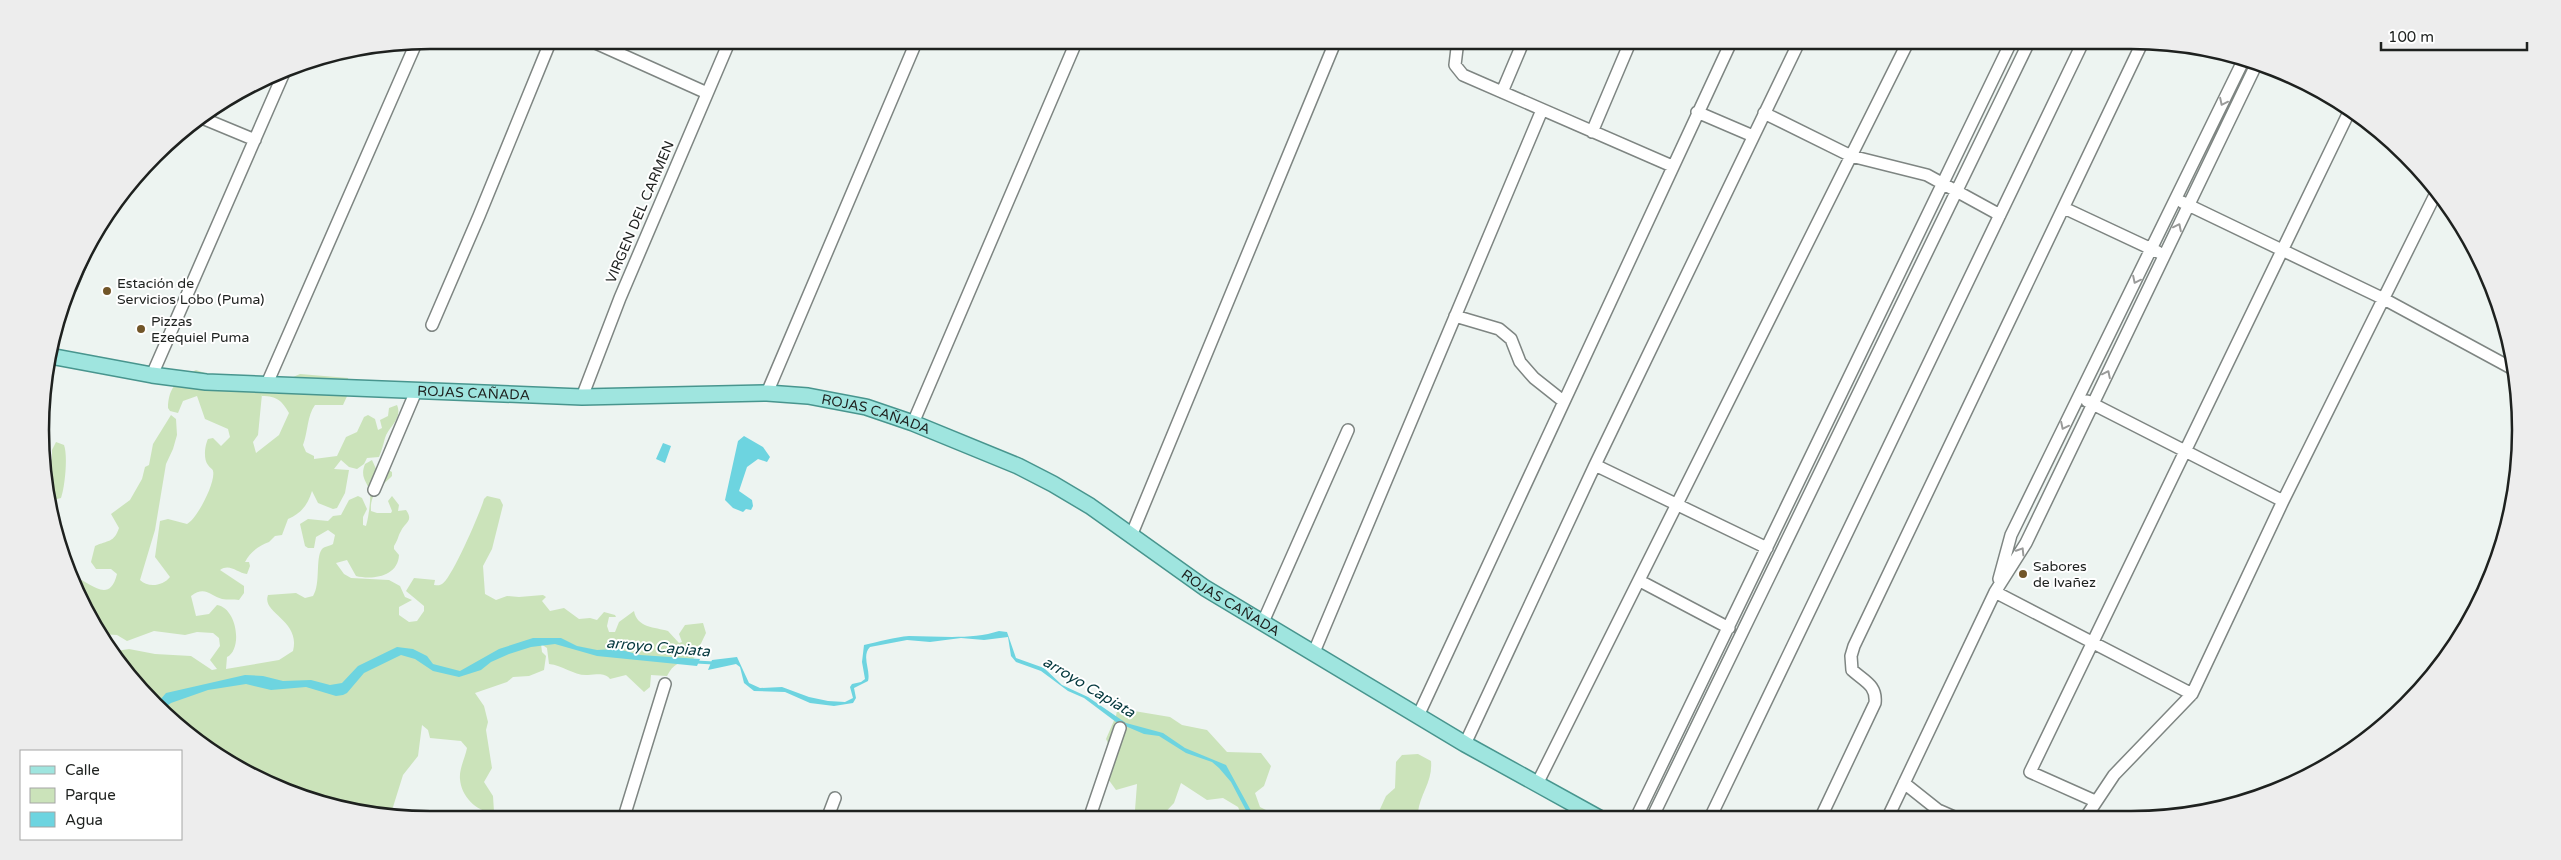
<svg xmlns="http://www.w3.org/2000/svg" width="2561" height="860" font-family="'Varela Round',sans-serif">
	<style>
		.green { fill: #cbe3ba; fill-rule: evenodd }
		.water { fill: #6dd4e0 }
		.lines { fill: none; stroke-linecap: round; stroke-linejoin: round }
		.stream { stroke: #6dd4e0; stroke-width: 3 }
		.minor-casing { stroke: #7e8582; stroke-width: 14 }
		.major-casing { stroke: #48958e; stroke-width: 18 }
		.minor { stroke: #fff; stroke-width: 11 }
		.major { stroke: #9fe5df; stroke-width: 15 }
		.oneway { stroke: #9a9b9a }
		.poi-dot { fill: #715528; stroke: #fff; stroke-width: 2 }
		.labels { text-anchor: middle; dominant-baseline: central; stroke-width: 4; stroke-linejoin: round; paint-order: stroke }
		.street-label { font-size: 14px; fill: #1e211f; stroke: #fff }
		.poi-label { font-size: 14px; fill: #1e211f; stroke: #fff; text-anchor: start }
		.water-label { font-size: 15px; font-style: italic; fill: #04383d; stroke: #fff }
		.rim { fill: none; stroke: #1e211f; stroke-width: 2.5 }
	</style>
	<rect width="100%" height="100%" fill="#edf4f1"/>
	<path class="green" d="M196 370 211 375 221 382C247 377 250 371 275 385L300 374 348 378 349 392 343 405H315C307 416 308 432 303 445L306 452 314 456V459L337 456 346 437 357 432 364 417 368 415 375 419 378 430 382 428 380 420 388 416 389 408 397 405C403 419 388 427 385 438 383 445 382 450 379 457L367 458 364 464 357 469 349 467 341 460 334 469 349 470 345 493 337 508 333 509 318 503 312 491C308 504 302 513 288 519L282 535 275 536 269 542C260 545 250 552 245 562H249L250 566 247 574C237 573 230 563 220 570L244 586V593L239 600C234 599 227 600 222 599 211 596 205 585 191 596L196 616 209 614 217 605C237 608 243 649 227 657L226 669 279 660 293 651C301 620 261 613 268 595L296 593 305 598 313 596C321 584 315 558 322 549 325 546 330 546 333 544L335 535 328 530 316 537 314 548H308L305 546 300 524 308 519 328 521 333 516 341 515 349 500 358 496 362 498 367 509 363 517V525L366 526C368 520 371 500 370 494 369 482 359 479 365 464L372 460 377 471 387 469 392 472V476C381 487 370 492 371 511L377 513H391L392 511 388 501 392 496 399 505 398 511 406 510C414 521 405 522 401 531 398 536 398 540 394 546V549L399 555C398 577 372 580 356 576L347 560 336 563 344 574 351 578 389 580 400 586 405 597 412 600 399 607V615L409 622 417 621 424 611V606L406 591 414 578 435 580 434 585C437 585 439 586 442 584 451 580 481 511 484 499L487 496 500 499 503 505 492 549 483 566 485 594 496 600 507 596 519 597 543 595 546 597 542 601 550 611 564 608 579 619 590 618 597 620 604 612 615 615 616 617H609L607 626 609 632H615L619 622 634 611C637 628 655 627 668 631L679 643 682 642 679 634 685 625 703 623 706 633 695 656 693 660C680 661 673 664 667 676L651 675 650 687 644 692 626 675 610 679C604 672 596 675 588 675 574 676 563 665 549 664L547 648 541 644 542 652 546 656 544 670 529 676 513 677 507 682 475 693 484 706 488 722 486 730 492 768 484 782 493 796 494 812C477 813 461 796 460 779 459 769 465 758 467 748L461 741 430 738 428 730 422 725 418 756 403 775 393 807 388 816 354 812 280 790 213 754 154 706 110 652 129 649 155 654 191 656 212 670 217 669 210 660 220 646 219 638 213 633 197 632 185 635 154 631 127 641 117 635 100 634 74 577C90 581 109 606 117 574L111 569H96L91 562 95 546C108 540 114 543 119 528L111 514 130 500 142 479 145 467 149 465 153 444 171 415 176 419 177 435 173 449 166 464 155 530 140 580C148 588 163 586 170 577L155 557 160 521 168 519 187 524C197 519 216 482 213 471 213 469 210 468 208 465 203 459 205 445 208 439L213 438 221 446 230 437 228 429 205 419 197 396 183 401 178 413 170 411 168 408C168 387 179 378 196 370ZM262 394V396C277 396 282 401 289 413L279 435 256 453 253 442 258 435Z
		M56 442 64 445C68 455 65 487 61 498L53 500 49 505 44 473 52 459V450Z
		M1118 705 1134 711 1170 717 1182 725 1207 730 1227 752 1261 753 1271 766 1264 786 1255 793 1260 807 1282 818H1243L1238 807 1223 798 1207 800 1181 783 1174 803 1159 819 1142 817 1135 810 1137 784 1116 790 1103 772 1111 749 1106 739 1116 716Z
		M1418 754 1431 761C1433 781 1420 794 1418 812L1423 818H1376L1386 796 1395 788 1396 762 1402 755Z"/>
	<path class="water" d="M744 436 763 447 770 457 767 462 758 459 747 467 739 491 752 500 753 506 751 510 746 509 743 512 733 508 725 500 738 441Z
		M663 443 671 446 665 463 656 459Z
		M999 631 1007 632 1016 658 1044 668 1062 685 1088 697 1126 723 1163 733 1185 748 1226 765 1255 818H1250L1231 782 1219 768 1212 762 1186 753 1159 736 1144 734 1116 722 1084 698 1068 691 1041 671 1016 662 1011 656 1008 637 984 640 961 638 930 642 907 640 870 647C861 656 871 670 868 681L854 688 856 698 853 703 834 706 810 703 785 692 754 691 744 683 740 667 736 664 708 670 712 660 737 657 749 683 760 688 782 687 809 697 828 701 845 702 853 698 850 687 852 684 861 682 865 679 862 662 864 645C878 642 895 637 909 636 938 636 972 640 999 631Z
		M533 638H561L577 646 597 650 618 649 640 655 700 659 697 666 597 656 555 644 531 647 509 654 491 662 481 670 459 677 433 671 415 659 401 655 364 673 347 693 343 695 336 696 306 687 271 690 246 684 208 690 171 703 160 711 155 706 166 693 245 675 263 676 283 681 311 680 330 685 342 683 358 666 397 647 413 649 427 656 433 664 460 671 499 649Z"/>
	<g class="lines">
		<path class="stream" d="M696 662 714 663"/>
		<defs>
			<path id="minor" d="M589 40 707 93
				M1458 40 1455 65 1463 75 1672 166
				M1502 92 1524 40
				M1697 112 1753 136
				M1764 113 1851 156 1927 175 2000 215
				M202 118 255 140
				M1592 132 1631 40
				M2182 202 2384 299 2515 370
				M2064 208 2158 252
				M71 287 91 239
				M1455 316 1499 329 1511 339 1520 362 1534 378 1563 401
				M432 325 479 216 551 40
				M152 375 286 68
				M266 386 417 41
				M767 393 917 40
				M582 397 620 298 730 40
				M2087 401 2283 501
				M913 423 1077 40
				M1595 465 1767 548
				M374 490 416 391
				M1131 536 1336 40
				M1999 579 2011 535 2244 59
				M1640 581 1729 628
				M1995 592 2192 694
				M1263 622 1348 430
				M1314 652 1542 110
				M1418 716 1732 40
				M1465 744 1595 465 1800 40
				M1904 783 1938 810 1954 817
				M1537 784 1909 40
				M2095 801 2030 772 2351 108
				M1821 817 1875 703C1877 685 1864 681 1852 670L1851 656 1854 646 2143 41
				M1888 817 1995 592 2026 543 2257 63
				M2086 817 2114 775 2192 694 2283 501 2437 191
				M1636 818 2012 40
				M1652 818 2030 40
				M1710 818 2084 40
				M827 819 835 798
				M1089 819 1120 728
				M623 820 665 684"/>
			<g id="major">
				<path id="s1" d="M50 356 152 375 206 382 582 397 767 393 808 396 866 407 913 423 1018 466 1053 484 1090 506 1205 588 1465 744 1599 818"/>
			</g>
		</defs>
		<use href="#minor" class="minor-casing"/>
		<use href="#major" class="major-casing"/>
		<use href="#minor" class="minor"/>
		<use href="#major" class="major"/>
	</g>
	<defs><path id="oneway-chevron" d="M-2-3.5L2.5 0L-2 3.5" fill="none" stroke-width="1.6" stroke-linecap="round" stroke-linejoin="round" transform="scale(1.25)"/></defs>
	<g class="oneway">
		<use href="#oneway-chevron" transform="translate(2223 102) rotate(116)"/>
		<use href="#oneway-chevron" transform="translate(2178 227) rotate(-64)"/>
		<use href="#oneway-chevron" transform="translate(2136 280) rotate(116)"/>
		<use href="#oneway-chevron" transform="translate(2107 374) rotate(-64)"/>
		<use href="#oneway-chevron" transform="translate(2064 426) rotate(116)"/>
		<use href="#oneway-chevron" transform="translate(2021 551) rotate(-58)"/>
	</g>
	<g class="poi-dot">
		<circle cx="107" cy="291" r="5"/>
		<circle cx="141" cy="329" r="5"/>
		<circle cx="2023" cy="574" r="5"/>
	</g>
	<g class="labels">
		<g class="street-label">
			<text transform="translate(640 212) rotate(-67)">VIRGEN DEL CARMEN</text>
			<text stroke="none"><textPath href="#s1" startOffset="426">ROJAS CAÑADA</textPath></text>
			<text stroke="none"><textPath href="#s1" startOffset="831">ROJAS CAÑADA</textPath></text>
			<text stroke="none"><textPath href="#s1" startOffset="1236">ROJAS CAÑADA</textPath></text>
		</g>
		<g class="poi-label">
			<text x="117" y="283">Estación de<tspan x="117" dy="16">Servicios Lobo (Puma)</tspan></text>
			<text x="151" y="321">Pizzas<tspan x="151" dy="16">Ezequiel Puma</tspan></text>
			<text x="2033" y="566">Sabores<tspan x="2033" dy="16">de Ivañez</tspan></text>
		</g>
		<g class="water-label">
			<text transform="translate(658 647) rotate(5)">arroyo Capiata</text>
			<text transform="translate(1089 687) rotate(31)">arroyo Capiata</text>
		</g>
	</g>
	<path d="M0 0H2561V860H0ZM430 49H2131A381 381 0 0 1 2512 430V430A381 381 0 0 1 2131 811H430A381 381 0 0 1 49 430V430A381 381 0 0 1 430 49Z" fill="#ededed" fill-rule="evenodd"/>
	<path class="rim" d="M430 49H2131A381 381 0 0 1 2512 430V430A381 381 0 0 1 2131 811H430A381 381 0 0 1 49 430V430A381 381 0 0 1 430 49Z"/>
	<rect x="20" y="750" width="162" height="90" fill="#ffffff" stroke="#a5a6a5"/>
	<rect x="30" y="766" width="25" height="8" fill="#9fe5df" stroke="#a5a6a5"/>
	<text x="65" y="775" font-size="15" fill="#1e211f">Calle</text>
	<rect x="30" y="788" width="25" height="15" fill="#cbe3ba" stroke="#a5a6a5"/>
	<text x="65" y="800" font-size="15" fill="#1e211f">Parque</text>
	<rect x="30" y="812" width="25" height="15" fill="#6dd4e0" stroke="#a5a6a5"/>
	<text x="65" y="825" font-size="15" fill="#1e211f">Agua</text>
	<path d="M2381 42v8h146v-8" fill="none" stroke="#1e211f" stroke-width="2.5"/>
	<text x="2388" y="42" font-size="15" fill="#1e211f" stroke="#ffffff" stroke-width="4" paint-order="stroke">100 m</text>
</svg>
